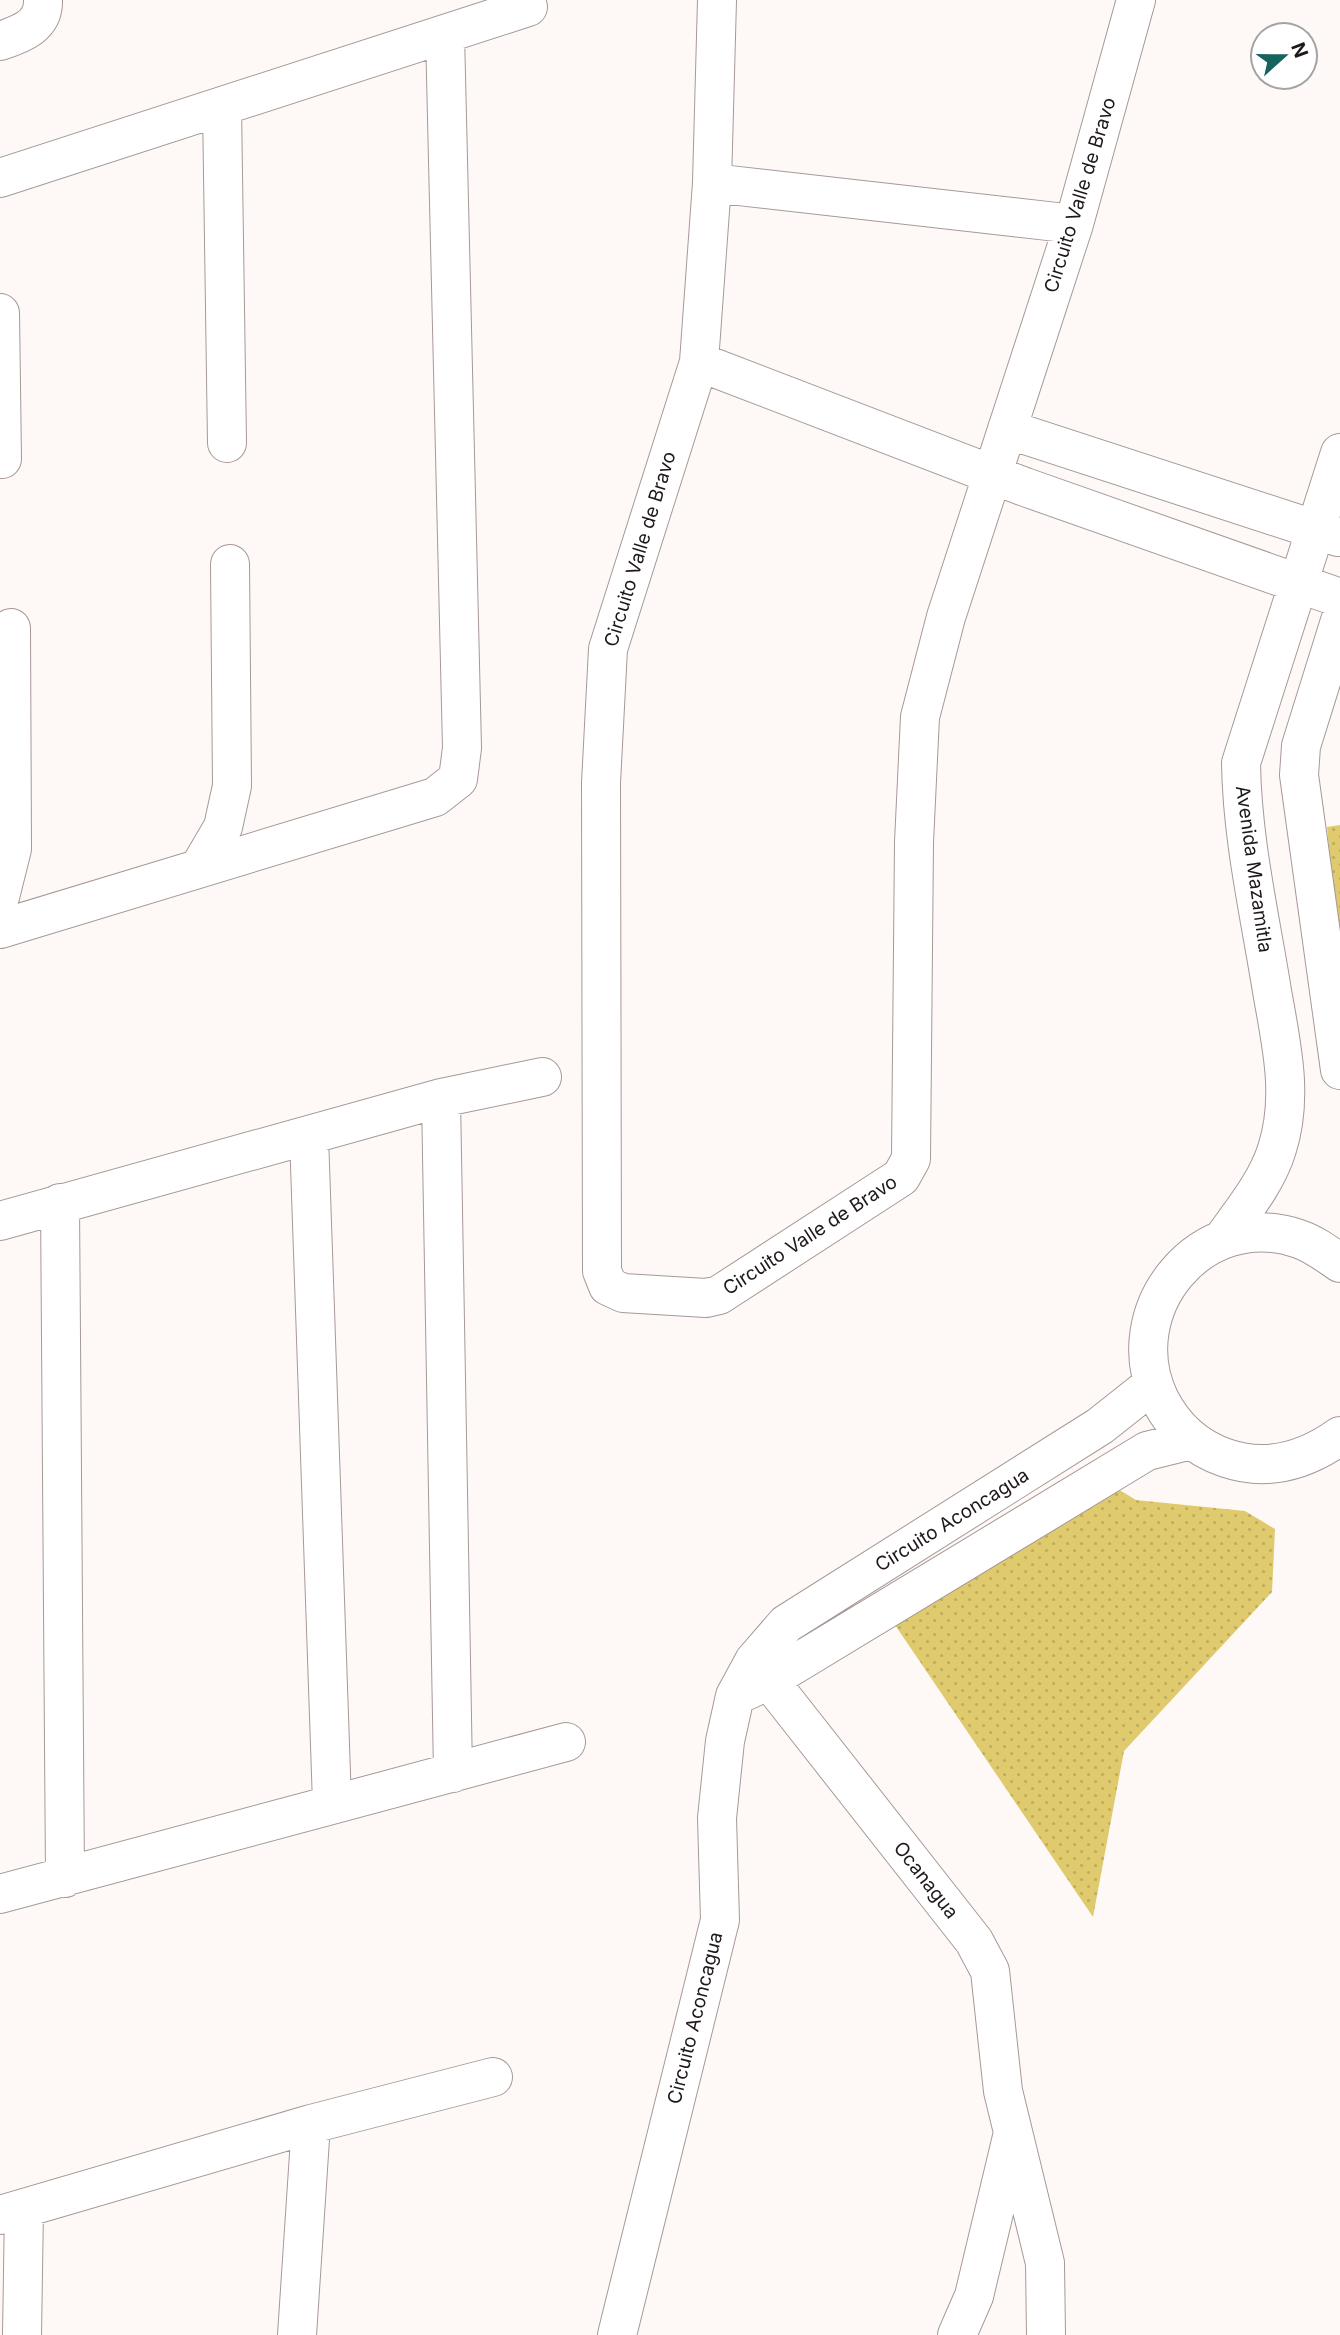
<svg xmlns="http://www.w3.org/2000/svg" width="1340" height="2335" font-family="Inter,sans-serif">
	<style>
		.grass { fill: url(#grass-dots) }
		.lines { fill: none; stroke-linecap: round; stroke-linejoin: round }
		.street-casing { stroke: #a69996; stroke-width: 40 }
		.street { stroke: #fff; stroke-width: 38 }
		.labels { text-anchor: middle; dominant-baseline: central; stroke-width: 6; stroke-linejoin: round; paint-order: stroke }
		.street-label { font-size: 19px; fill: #1e1918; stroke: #fff }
	</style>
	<defs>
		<pattern id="grass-dots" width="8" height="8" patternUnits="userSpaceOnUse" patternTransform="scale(1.75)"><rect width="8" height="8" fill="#dfca6d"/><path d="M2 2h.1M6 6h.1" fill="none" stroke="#bfad5e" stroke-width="1.8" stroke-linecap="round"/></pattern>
	</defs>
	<rect width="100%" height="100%" fill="#fef9f7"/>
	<path class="grass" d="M1340 825V964L1327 827Z
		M1113 1486 1136 1500 1245 1511 1275 1529 1272 1592 1124 1751 1093 1917 893 1622Z"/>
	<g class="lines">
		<defs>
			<path id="street" d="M717 0 712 183 699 362 608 649 601 783 602 1271 608 1286 623 1293 706 1298 719 1295 901 1177 911 1159 914 842 920 717 946 617 1074 224 1136 0
				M0 41C21 34 44 26 43 0
				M222 106 227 443
				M0 178 528 7
				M712 183 1074 224
				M0 313 2 459
				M699 362 1025 487 1340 598
				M1007 429 1338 537
				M1340 621 1301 746 1299 775 1340 1070
				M199 868 223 827 232 786 230 564
				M0 897 12 849 11 628
				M0 929 435 797 458 779 462 748 445 34
				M441 1098 453 1773
				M309 1136 332 1803
				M60 1203 65 1878
				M0 1221 441 1098 542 1077
				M1222 1240C1242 1212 1267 1182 1277 1149 1294 1096 1281 1043 1272 991 1260 916 1242 839 1241 763L1340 453
				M1340 1263C1327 1254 1314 1244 1299 1239 1202 1205 1116 1310 1160 1400 1174 1427 1196 1448 1226 1458 1267 1472 1305 1461 1340 1436
				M754 1661 974 1941 990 1971 1003 2091 1045 2263 1046 2335
				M746 1691 769 1680 1147 1451 1191 1440
				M0 1894 566 1742
				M0 2215 311 2124 493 2077
				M22 2335 24 2209
				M297 2335 311 2124
				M617 2335 720 1920 717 1818 725 1741 735 1696 754 1661 786 1624 1100 1426 1153 1384
				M957 2335 974 2296 1012 2137"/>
		</defs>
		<use href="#street" class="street-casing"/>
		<use href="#street" class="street"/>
	</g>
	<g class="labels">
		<g class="street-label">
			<text transform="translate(1080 195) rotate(-73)">Circuito Valle de Bravo</text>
			<text transform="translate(640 549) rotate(-73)">Circuito Valle de Bravo</text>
			<text transform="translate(1254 869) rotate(82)">Avenida Mazamitla</text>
			<text transform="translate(810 1235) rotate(-33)">Circuito Valle de Bravo</text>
			<text transform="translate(952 1520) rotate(-32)">Circuito Aconcagua</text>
			<text transform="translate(926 1880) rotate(52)">Ocanagua</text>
			<text transform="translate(695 2018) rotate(-76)">Circuito Aconcagua</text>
		</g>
	</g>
	<g transform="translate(1284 56) rotate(69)"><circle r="33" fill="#ffffff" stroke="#a5a3a3" stroke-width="2"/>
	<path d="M0-5L12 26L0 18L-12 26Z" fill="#16645f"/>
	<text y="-10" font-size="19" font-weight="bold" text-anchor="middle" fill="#1e1918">N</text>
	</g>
</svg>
